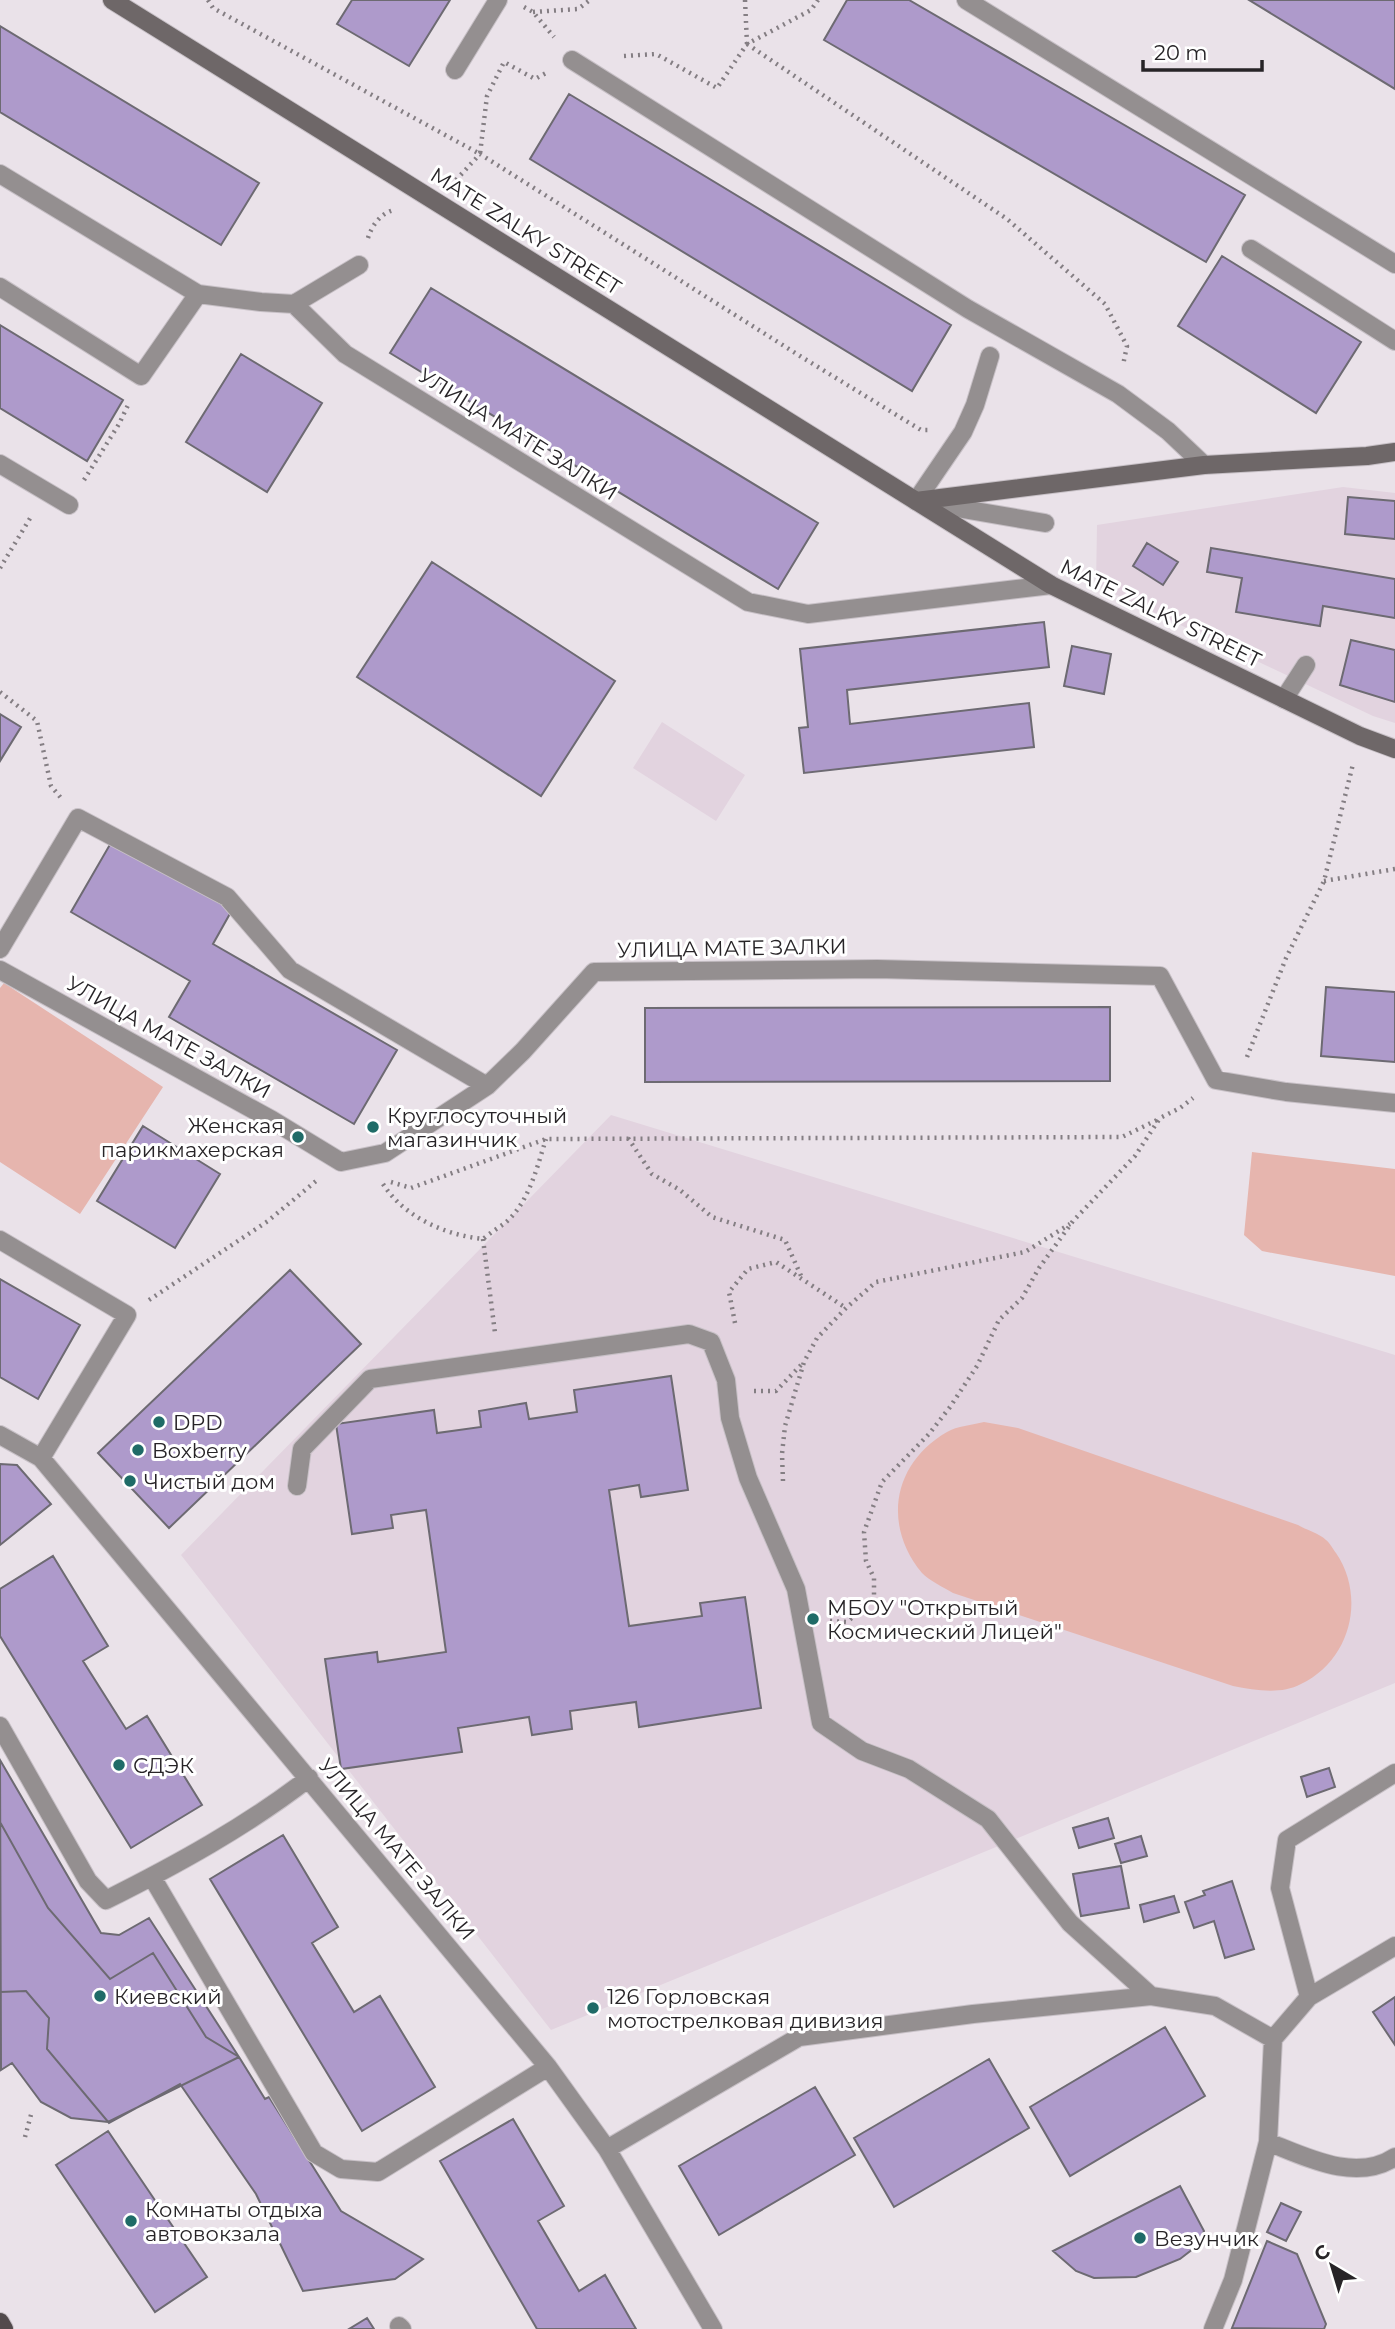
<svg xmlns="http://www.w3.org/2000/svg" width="1395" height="2329" font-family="Montserrat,sans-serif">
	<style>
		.built { fill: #e2d3df }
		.green { fill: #e6b5ae }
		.building { fill: #ae9acb; stroke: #6d6a72; stroke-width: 2 }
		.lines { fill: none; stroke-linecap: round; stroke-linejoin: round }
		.lane-casing { stroke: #c7c0c6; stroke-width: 20 }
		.secondary-casing { stroke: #c7c0c6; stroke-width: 20 }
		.primary-casing { stroke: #c7c0c6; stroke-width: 20 }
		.path { stroke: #847e83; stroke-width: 4.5; stroke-dasharray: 2 5; stroke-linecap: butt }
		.lane { stroke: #948f90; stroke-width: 18 }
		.secondary { stroke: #6e6768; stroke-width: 18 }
		.primary { stroke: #524a4c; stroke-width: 18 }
		.poi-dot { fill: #1f6b67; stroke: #fff; stroke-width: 2.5 }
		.labels { text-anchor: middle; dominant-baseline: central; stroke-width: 6; stroke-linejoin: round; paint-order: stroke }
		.street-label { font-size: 21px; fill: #272427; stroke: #fff }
		.poi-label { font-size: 21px; fill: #272427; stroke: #fff; text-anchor: start }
	</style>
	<rect width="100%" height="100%" fill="#eae2e9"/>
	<path class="built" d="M1343 487 1395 493V723L1373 716 1096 585 1097 525Z
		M662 722 745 775 716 821 633 768Z
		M611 1115 1395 1355V1683L551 2030 181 1555Z"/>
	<path class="green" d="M4 983 163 1087 80 1214 0 1162V988Z
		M1252 1152 1395 1169V1276L1262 1251 1244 1235Z
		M984 1422 1018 1428 1298 1525C1306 1530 1319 1533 1326 1540 1330 1543 1333 1549 1336 1553 1366 1597 1351 1660 1301 1684 1280 1695 1255 1690 1233 1686L953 1593C943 1587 930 1581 922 1573 882 1525 893 1463 947 1432 957 1426 972 1425 984 1422Z"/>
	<path class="building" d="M352 0H450L409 66 337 24Z
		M847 0H909L1245 195 1206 262 824 40Z
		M1249 0H1395V89Z
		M0 26 259 183 221 245 0 112Z
		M569 94 951 325 912 391 530 159Z
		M1222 256 1361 342 1316 413 1178 326Z
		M431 288 818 523 778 589 390 353Z
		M0 325 123 400 87 461 0 408Z
		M241 354 322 403 267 492 186 442Z
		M1348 497 1395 501V539L1345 534Z
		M1147 543 1178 562 1163 585 1133 566Z
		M1211 548 1395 579V618L1323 606 1320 626 1236 612 1242 578 1207 572Z
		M432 562 615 681 541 796 357 677Z
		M1044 622 1049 667 847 690 850 724 1029 703 1034 747 804 773 799 728 808 727 800 649Z
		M1351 640 1395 650V702L1340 685Z
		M1072 646 1111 654 1104 694 1064 686Z
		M0 714 21 727 0 761Z
		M112 841 232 910 213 944 397 1050 354 1124 169 1017 190 981 71 912Z
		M1326 987 1395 992V1062L1321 1056Z
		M1110 1007V1081L645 1082V1008Z
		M143 1126 220 1174 175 1248 97 1201Z
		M290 1270 361 1344 169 1528 98 1453Z
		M0 1279 80 1325 38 1399 0 1377Z
		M671 1376 688 1490 641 1497 639 1485 609 1490 629 1626 702 1616 700 1603 745 1597 761 1708 639 1727 636 1702 570 1711 572 1729 532 1735 529 1717 458 1728 462 1752 341 1769 325 1659 377 1652 378 1662 446 1652 426 1510 391 1515 393 1528 352 1534 336 1424 434 1410 437 1433 481 1427 479 1411 526 1403 529 1419 577 1412 574 1390Z
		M0 1464 17 1465 51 1504 0 1545Z
		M53 1556 108 1646 83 1661 126 1729 147 1716 202 1805 131 1848 0 1636V1589Z
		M0 1760 101 1933 119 1935 149 1918 239 2057 108 2122 71 2118 41 2102 12 2063 1 2070Z
		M1329 1768 1335 1787 1307 1797 1301 1777Z
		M1108 1818 1114 1838 1079 1848 1073 1828Z
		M0 1822 48 1908 110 1979 153 1953 206 2037 239 2057 265 2099 269 2097 341 2211 423 2259 395 2279 303 2291 256 2194 180 2084 109 2123 47 2049 49 2018 26 1991 0 1992Z
		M283 1835 338 1927 312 1943 354 2012 380 1996 435 2087 362 2131 210 1879Z
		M1141 1836 1147 1856 1121 1863 1115 1844Z
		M1121 1866 1129 1908 1081 1916 1073 1874Z
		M1232 1881 1254 1949 1225 1958 1214 1921 1194 1928 1185 1902 1205 1895 1203 1891Z
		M1174 1896 1179 1912 1144 1922 1140 1905Z
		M1395 1997V2045L1373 2012Z
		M1165 2027 1205 2096 1070 2176 1030 2107Z
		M989 2059 1029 2128 894 2207 854 2138Z
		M815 2087 855 2155 719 2235 679 2166Z
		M513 2119 564 2206 538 2221 579 2291 605 2275 636 2329H537L440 2161Z
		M108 2131 207 2277 155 2312 56 2165Z
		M1180 2186 1204 2231 1198 2245 1180 2259 1136 2277 1094 2278 1076 2271 1053 2251Z
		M1281 2203 1301 2212 1286 2241 1267 2232Z
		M1267 2241 1297 2254 1326 2324 1324 2329 1232 2328Z
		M367 2318 374 2329H349Z"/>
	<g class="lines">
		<defs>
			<path id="lane" d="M966 0 1395 264
				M572 60 968 309 1118 394 1168 431 1204 465
				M455 70 498 0
				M0 174 198 294 261 302 294 304 345 354 748 602 808 614 1051 585
				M1251 249 1395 341
				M0 287 141 376 198 294
				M294 304 359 265
				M990 356 975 405 963 432 916 501 1045 523
				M0 464 69 505
				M1284 699 1306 665
				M0 949 78 818 227 897 290 970 487 1086
				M0 970 272 1120 341 1162 385 1153 487 1086 523 1051 594 972 877 969 1160 976 1216 1080 1286 1092 1395 1103
				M0 1240 127 1315 41 1458
				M0 1435 41 1458 548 2067 607 2149 713 2329
				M297 1486 302 1449 370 1379 689 1334 711 1342 726 1380 730 1418 748 1478 796 1589 821 1723 862 1751 909 1769 988 1819 1070 1923 1151 1996
				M0 1726 88 1881 106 1900C176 1865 247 1826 309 1778
				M152 1877 314 2153 341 2169 378 2172 548 2067
				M1309 1997 1280 1888 1287 1840 1395 1773
				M1273 2039 1309 1997 1395 1946
				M607 2149 799 2037 973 2014 1151 1996 1215 2006 1273 2039 1268 2142
				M399 2326 402 2329
				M1213 2329 1233 2280 1268 2142C1306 2157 1356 2183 1395 2157"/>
			<path id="secondary" d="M112 0 1051 585 1360 736 1395 749
				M916 501 1204 465 1367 456 1395 452"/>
			<path id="primary" d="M0 2322 4 2329"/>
		</defs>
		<use href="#lane" class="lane-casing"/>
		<use href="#secondary" class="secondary-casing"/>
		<use href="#primary" class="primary-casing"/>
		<path class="path" d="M208 0 213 8 480 154 487 96 504 62 535 79 548 72
			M745 0 747 44
			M524 7 533 12 554 37
			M533 12 578 9 590 0
			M747 44 1007 219 1105 304 1127 346 1123 365
			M624 56 656 54 717 88 747 44 811 10 818 0
			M456 180 480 154 800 356 921 430H928
			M368 238C372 225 381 213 394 210
			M84 480 119 424 129 403
			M0 568 32 515
			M0 692 37 721 51 786 61 798
			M1324 881 1395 869
			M1247 1057 1286 958 1324 881 1353 764
			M628 1138 652 1174 680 1190 712 1217 785 1240 802 1278
			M391 1182 411 1188 546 1139 1122 1137 1159 1119
			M383 1184C404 1217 445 1235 483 1239 490 1233 498 1228 505 1223 529 1203 537 1167 546 1139
			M483 1239 495 1333
			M149 1300 268 1221 316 1181
			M735 1323 729 1292 748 1269 776 1262 846 1308
			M754 1391H776L801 1365
			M783 1481 782 1454 785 1426 804 1362 817 1338 846 1308 876 1282 1025 1252 1070 1224
			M830 1621 847 1622 860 1611 874 1596V1578L866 1561 864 1532 882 1482 929 1434 950 1407 977 1366 999 1320 1022 1298 1039 1268 1073 1221 1135 1156 1160 1118 1180 1108 1193 1098
			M25 2137 32 2111"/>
		<use href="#lane" class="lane"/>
		<use href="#secondary" class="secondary"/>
		<use href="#primary" class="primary"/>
	</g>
	<g class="poi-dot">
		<circle cx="373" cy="1127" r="7"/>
		<circle cx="298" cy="1137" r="7"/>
		<circle cx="159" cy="1422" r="7"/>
		<circle cx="138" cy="1450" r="7"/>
		<circle cx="130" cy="1481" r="7"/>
		<circle cx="813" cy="1619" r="7"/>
		<circle cx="119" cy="1765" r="7"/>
		<circle cx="100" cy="1996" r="7"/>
		<circle cx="593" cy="2008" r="7"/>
		<circle cx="131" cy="2221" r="7"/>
		<circle cx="1140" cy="2238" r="7"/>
	</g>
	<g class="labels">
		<g class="street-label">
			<text transform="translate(526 231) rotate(32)">MATE ZALKY STREET</text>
			<text transform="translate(518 434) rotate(32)">УЛИЦА МАТЕ ЗАЛКИ</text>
			<text transform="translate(1161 613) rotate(26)">MATE ZALKY STREET</text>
			<text transform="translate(732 948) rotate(-1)">УЛИЦА МАТЕ ЗАЛКИ</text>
			<text transform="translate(169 1037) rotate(29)">УЛИЦА МАТЕ ЗАЛКИ</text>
			<text transform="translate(397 1849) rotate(50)">УЛИЦА МАТЕ ЗАЛКИ</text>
		</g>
		<g class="poi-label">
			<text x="387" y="1115">Круглосуточный<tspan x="387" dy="24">магазинчик</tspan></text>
			<text x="284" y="1125" text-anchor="end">Женская<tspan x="284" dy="24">парикмахерская</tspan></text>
			<text x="173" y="1422">DPD</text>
			<text x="152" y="1450">Boxberry</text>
			<text x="144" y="1481">Чистый дом</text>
			<text x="827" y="1607">МБОУ "Открытый<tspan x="827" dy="24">Космический Лицей"</tspan></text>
			<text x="133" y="1765">СДЭК</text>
			<text x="114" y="1996">Киевский</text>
			<text x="607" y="1996">126 Горловская<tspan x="607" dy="24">мотострелковая дивизия</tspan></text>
			<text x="145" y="2209">Комнаты отдыха<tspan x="145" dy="24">автовокзала</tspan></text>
			<text x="1154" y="2238">Везунчик</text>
		</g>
	</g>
	<g transform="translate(1332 2266) rotate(322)" stroke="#ffffff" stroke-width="5" paint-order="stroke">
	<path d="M0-5L12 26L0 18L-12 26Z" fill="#272427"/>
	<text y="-10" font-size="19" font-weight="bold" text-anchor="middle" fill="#272427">С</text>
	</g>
	<path d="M1143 60v10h119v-10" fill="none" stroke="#272427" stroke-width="3.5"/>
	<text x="1154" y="60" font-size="21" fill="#272427" stroke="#ffffff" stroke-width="5" paint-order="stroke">20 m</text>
</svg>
